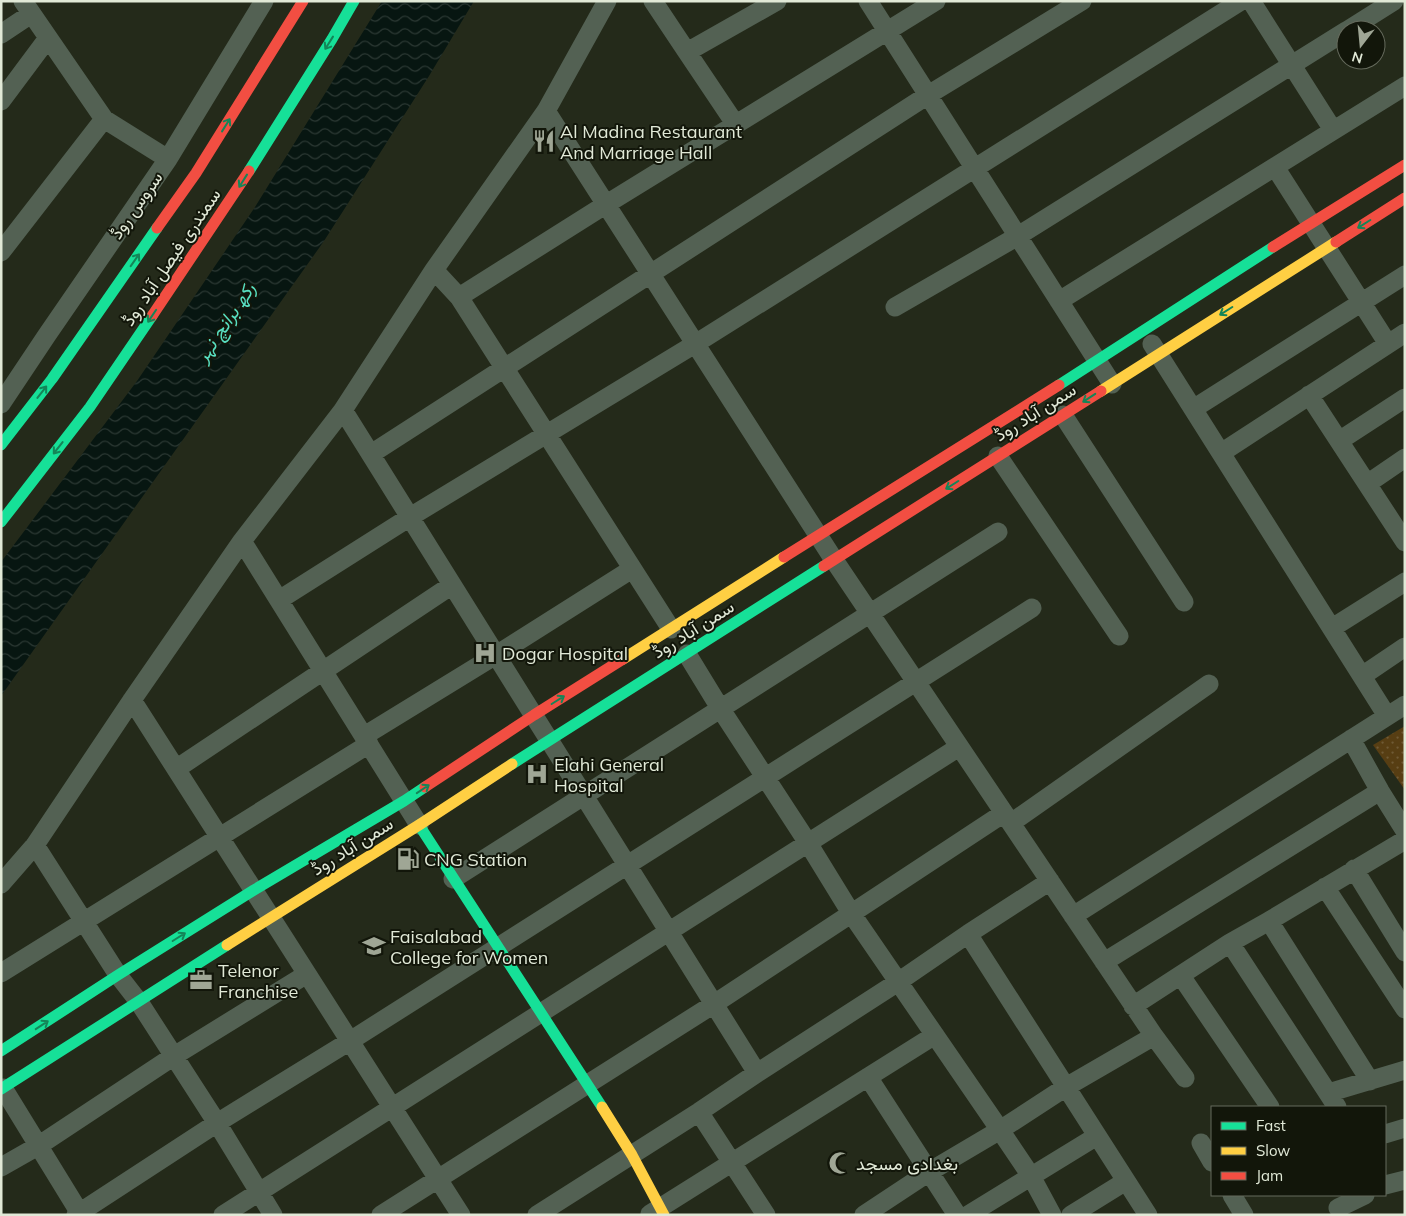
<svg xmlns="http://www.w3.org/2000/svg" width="1406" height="1216" font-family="Mulish,Vazirmatn,sans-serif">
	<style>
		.park { fill: url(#park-dots) }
		.water { fill: url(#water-waves) }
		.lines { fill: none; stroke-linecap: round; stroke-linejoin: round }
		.street { stroke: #536153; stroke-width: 19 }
		.fast { stroke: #16e098; stroke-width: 11 }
		.slow { stroke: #ffcf43; stroke-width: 11 }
		.jam { stroke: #f24e42; stroke-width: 11 }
		.oneway { stroke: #148558 }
		.labels { text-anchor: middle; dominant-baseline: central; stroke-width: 4; stroke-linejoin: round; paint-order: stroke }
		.poi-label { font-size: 18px; fill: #e1e9d7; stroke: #12160a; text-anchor: start }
		.street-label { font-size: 18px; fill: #e1e9d7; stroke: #12160a }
		.water-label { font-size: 19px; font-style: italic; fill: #58dfc1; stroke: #12160a }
	</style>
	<defs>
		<pattern id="park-dots" width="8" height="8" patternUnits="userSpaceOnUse" patternTransform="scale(1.25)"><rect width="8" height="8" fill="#573e13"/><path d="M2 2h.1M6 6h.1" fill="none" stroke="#6f5a35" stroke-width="1.8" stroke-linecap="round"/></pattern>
		<pattern id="water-waves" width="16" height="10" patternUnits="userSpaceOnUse" patternTransform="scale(1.25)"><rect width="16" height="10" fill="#071611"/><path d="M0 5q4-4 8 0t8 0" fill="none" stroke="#2b3833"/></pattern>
	</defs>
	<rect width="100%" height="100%" fill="#242a1a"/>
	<path class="park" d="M1405 726V790L1373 745Z"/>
	<path class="water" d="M382 1H474L429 76 324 241 1 696V562L137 381 255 207Z"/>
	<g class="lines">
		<path class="street" d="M23 1 104 119 168 159
			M653 1 687 52
			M868 1 1112 384
			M1251 1 1333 130
			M1348 30 1394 1
			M1 34 31 14
			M1 101 48 38
			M546 111 834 560 1154 1036 1185 1078
			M736 125 687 52 777 1
			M1275 167 1388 344
			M1 252 104 119
			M434 270 459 297 671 629
			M459 297 605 205 936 1
			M1059 301 1405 86
			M895 307 1018 236 1346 31
			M1152 344 1387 716
			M1309 395 1405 542
			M1 404 47 335 168 159 264 1
			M1193 409 1405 275
			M343 410 757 1073
			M1063 415 1184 602
			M1339 441 1405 398
			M1221 453 1405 333
			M371 454 928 95 1082 1
			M998 456 1119 636
			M1367 484 1405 458
			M242 541 419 825
			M279 600 410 517 695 344 1241 1
			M1332 628 1405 582
			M687 654 720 708 808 843 851 913 1000 1130 1031 1176 1052 1215
			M1362 676 1405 647
			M132 700 461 1215
			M364 736 496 655 632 569
			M1351 739 1380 791 1405 831
			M176 769 452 585
			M1011 823 1209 684
			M35 845 118 975 139 1002 217 1123 273 1215
			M1354 869 1405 952
			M453 879 998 532
			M1 884 35 845 132 700 242 541 343 410 434 270 546 111 607 1
			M1325 887 1405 1009
			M1073 916 1405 705
			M1269 921 1370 1081
			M968 934 1148 1215
			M1230 943 1337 1107
			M1104 962 1380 791
			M1 973 369 744
			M1181 976 1270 1107
			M1133 1006 1230 943 1269 921 1405 840
			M868 1077 957 1215
			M3 1088 81 1215
			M1328 1093 1405 1070
			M699 1112 766 1215
			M1385 1134 1405 1128
			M1201 1143 1212 1162
			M1 1167 38 1146 174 1056 307 974
			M1385 1185 1405 1180
			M1232 1195 1244 1215
			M1338 1208 1365 1195
			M650 1214 935 1035
			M76 1215 217 1123 350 1041 1032 608
			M223 1215 959 747
			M381 1215 714 1004 1004 813
			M537 1215 699 1112 757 1073 898 982 968 934 1050 881
			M864 1215 929 1172 1000 1130 1066 1087 1154 1036
			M968 1215 1097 1136
			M1071 1215 1126 1181"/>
		<path class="fast" d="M249 171 332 39 354 1
			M1059 385 1273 247
			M1 445 52 379 157 228
			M1 522 90 407 152 316
			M512 764 824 566
			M419 825 602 1107
			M1 1051 118 975 254 890 404 801 425 787
			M1 1089 227 945"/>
		<path class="slow" d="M1101 391 1336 242
			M623 659 784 557
			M227 945 419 825 512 764
			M602 1107 632 1155 664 1215"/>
		<path class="jam" d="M157 228 196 173 303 1
			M1336 242 1405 198
			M1273 247 1405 165
			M152 316 249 171
			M784 557 1059 385
			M824 566 1101 391
			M425 787 534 715 623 659"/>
	</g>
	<defs><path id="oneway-shaft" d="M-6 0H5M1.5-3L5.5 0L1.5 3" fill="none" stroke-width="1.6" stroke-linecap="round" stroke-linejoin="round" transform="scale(1.25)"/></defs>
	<g class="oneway">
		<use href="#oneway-shaft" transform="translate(329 43) rotate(122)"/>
		<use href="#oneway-shaft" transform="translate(226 125) rotate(-58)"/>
		<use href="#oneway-shaft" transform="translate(243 181) rotate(122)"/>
		<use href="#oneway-shaft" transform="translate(1364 224) rotate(148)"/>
		<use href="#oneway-shaft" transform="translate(135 260) rotate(-55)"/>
		<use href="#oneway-shaft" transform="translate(1226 311) rotate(148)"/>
		<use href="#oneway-shaft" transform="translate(152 316) rotate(124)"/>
		<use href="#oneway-shaft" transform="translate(42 392) rotate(-52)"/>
		<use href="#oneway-shaft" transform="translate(1089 398) rotate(147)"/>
		<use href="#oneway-shaft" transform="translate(58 448) rotate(128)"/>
		<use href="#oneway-shaft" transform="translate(952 485) rotate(148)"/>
		<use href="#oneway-shaft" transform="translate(558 700) rotate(-32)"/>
		<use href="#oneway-shaft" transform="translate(423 789) rotate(-34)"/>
		<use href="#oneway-shaft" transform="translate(179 937) rotate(-32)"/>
		<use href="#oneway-shaft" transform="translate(42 1025) rotate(-33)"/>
	</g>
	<defs>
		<symbol id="restaurant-bare" viewBox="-9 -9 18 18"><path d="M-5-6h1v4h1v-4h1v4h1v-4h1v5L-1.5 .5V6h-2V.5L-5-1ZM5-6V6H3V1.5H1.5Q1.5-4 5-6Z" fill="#9fa695" stroke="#12160a" stroke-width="2.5" paint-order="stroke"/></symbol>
		<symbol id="hospital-bare" viewBox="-9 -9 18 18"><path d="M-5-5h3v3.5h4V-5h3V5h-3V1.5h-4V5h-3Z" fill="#9fa695" stroke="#12160a" stroke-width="2.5" paint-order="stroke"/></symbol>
		<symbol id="fuel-bare" viewBox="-9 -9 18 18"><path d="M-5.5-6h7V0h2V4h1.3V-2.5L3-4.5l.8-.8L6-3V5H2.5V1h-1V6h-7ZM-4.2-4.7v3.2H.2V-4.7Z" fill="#9fa695" stroke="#12160a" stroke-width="2.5" paint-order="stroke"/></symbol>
		<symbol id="university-bare" viewBox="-9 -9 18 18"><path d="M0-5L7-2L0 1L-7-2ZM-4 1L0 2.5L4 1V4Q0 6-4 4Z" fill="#9fa695" stroke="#12160a" stroke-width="2.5" paint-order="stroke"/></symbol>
		<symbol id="office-bare" viewBox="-9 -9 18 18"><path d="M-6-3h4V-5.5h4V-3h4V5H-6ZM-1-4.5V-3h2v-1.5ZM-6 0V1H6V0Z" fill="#9fa695" stroke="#12160a" stroke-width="2.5" paint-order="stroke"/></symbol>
		<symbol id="mosque-bare" viewBox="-9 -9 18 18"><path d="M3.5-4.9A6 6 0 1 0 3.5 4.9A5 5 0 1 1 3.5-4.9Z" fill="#9fa695" stroke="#12160a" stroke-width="2.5" paint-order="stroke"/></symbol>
	</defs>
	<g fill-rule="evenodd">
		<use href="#restaurant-bare" x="528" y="125" width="32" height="32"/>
		<use href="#hospital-bare" x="469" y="637" width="32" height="32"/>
		<use href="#hospital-bare" x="521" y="758" width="32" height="32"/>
		<use href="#fuel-bare" x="392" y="843" width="32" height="32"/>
		<use href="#university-bare" x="358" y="930" width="32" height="32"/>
		<use href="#office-bare" x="185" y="964" width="32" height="32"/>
		<use href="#mosque-bare" x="824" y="1147" width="32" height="32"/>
	</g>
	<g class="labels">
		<g class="poi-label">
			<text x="560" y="131">Al Madina Restaurant<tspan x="560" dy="21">And Marriage Hall</tspan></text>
			<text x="502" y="653">Dogar Hospital</text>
			<text x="554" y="764">Elahi General<tspan x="554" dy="21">Hospital</tspan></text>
			<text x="424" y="859">CNG Station</text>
			<text x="390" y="936">Faisalabad<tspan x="390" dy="21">College for Women</tspan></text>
			<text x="218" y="970">Telenor<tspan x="218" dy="21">Franchise</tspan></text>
			<text x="856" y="1163">بغدادی مسجد</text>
		</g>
		<g class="street-label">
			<text transform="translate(136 205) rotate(-55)">سروس روڈ</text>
			<text transform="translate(171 257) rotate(-56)">سمندری فیصل آباد روڈ</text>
			<text transform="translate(1035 412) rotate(-32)">سمن آباد روڈ</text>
			<text transform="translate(693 629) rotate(-32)">سمن آباد روڈ</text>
			<text transform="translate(352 846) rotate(-32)">سمن آباد روڈ</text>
		</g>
		<g class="water-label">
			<text transform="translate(225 322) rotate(-56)">رکھ برانچ نہر</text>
		</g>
	</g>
	<rect width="1406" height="1216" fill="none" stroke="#e1e9d7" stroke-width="5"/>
	<rect x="1211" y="1106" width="175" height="90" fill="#12160a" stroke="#656a5c"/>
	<rect x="1221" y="1122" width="25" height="8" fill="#16e098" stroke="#656a5c"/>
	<text x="1256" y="1131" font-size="15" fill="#e1e9d7">Fast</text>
	<rect x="1221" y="1147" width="25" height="8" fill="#ffcf43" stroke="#656a5c"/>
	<text x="1256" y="1156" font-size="15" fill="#e1e9d7">Slow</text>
	<rect x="1221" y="1172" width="25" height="8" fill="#f24e42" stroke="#656a5c"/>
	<text x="1256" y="1181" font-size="15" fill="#e1e9d7">Jam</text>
	<g transform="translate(1361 45) rotate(196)"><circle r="24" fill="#12160a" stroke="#656a5c"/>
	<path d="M0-4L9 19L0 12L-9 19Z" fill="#9fa695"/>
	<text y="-8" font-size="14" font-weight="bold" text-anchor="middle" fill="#e1e9d7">N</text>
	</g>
</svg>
